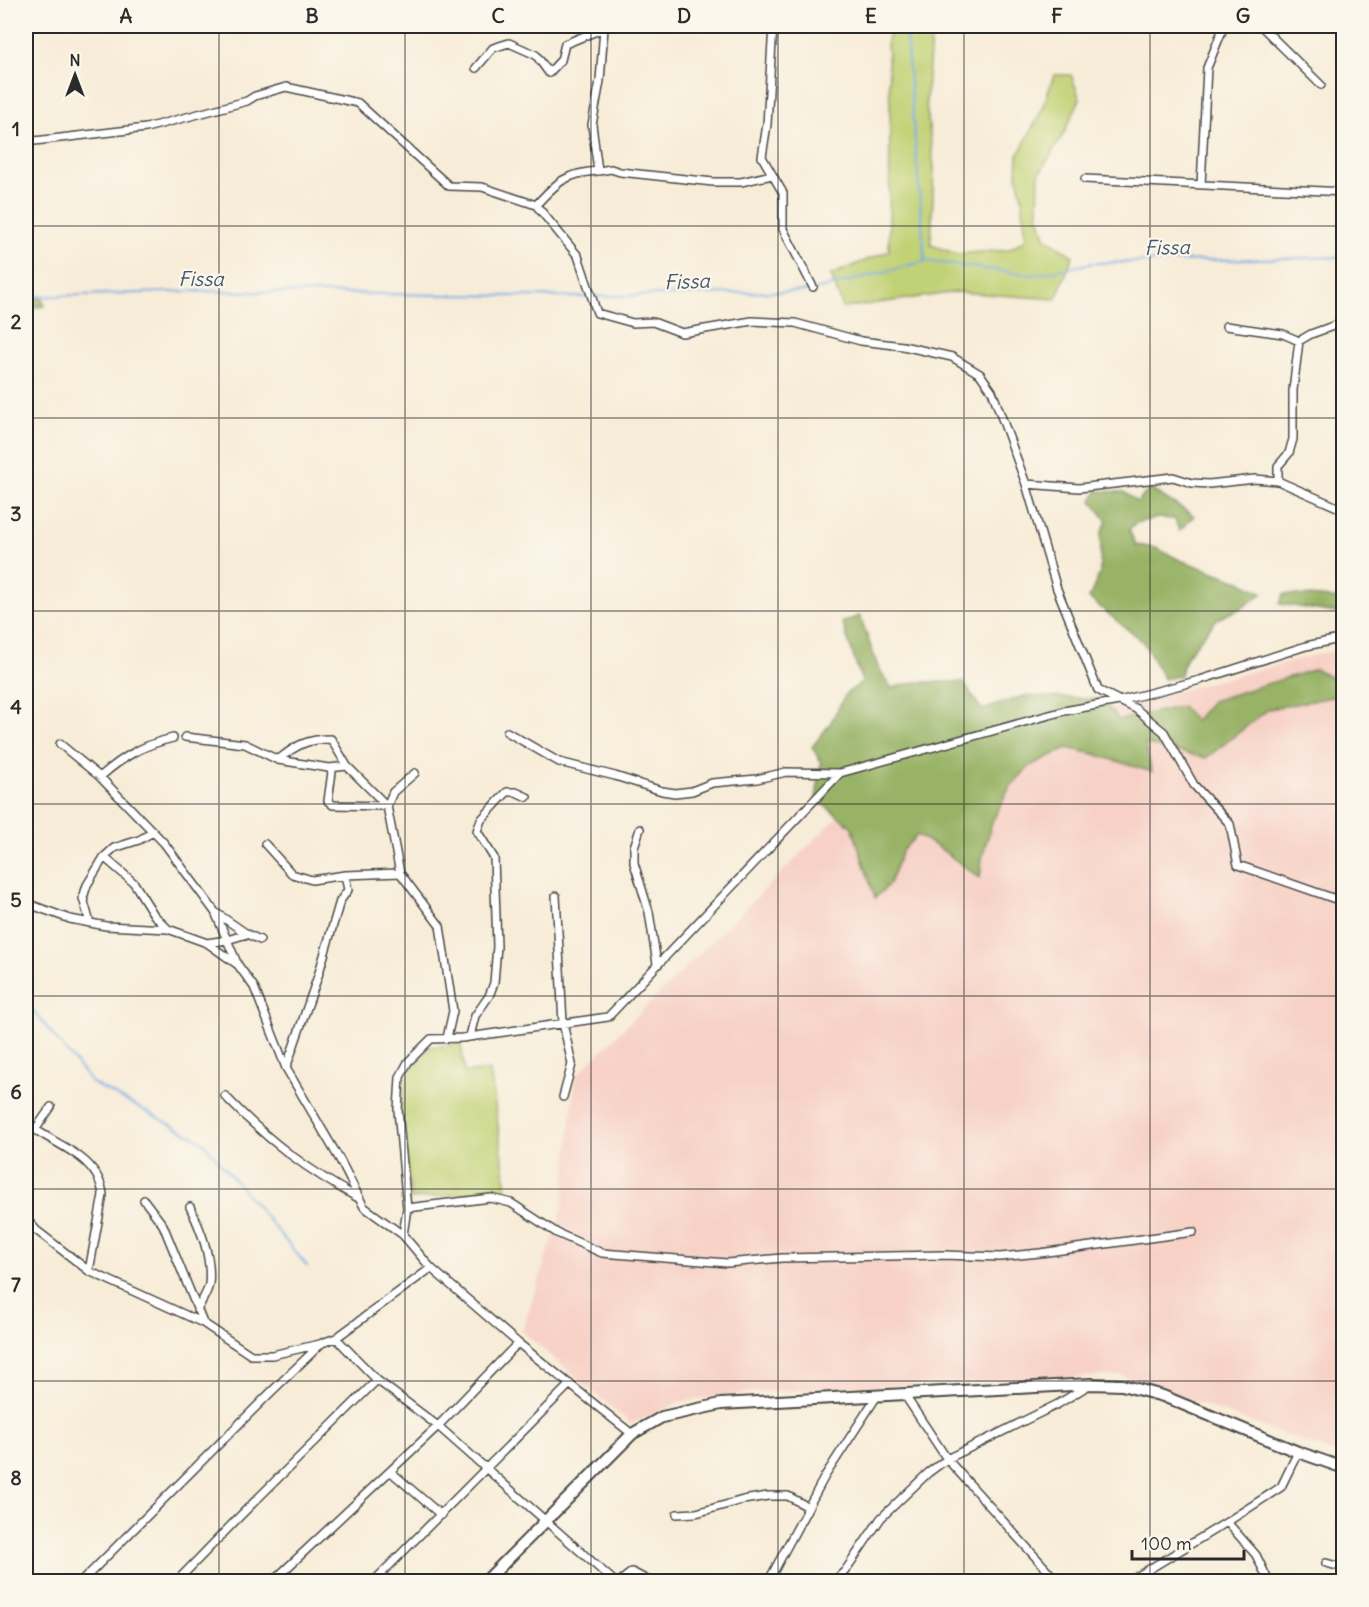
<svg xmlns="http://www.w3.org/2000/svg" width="1369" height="1607" font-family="Delius,sans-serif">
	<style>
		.built { fill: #f7d1c6 }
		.green { fill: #c1d174; stroke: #767e50; stroke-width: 1.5 }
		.forest { fill: #98b366; stroke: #626f48; stroke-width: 1.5 }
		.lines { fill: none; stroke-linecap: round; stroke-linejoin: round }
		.stream { stroke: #75aae3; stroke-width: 2 }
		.minor-casing { stroke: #4a4845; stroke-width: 10 }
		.secondary-casing { stroke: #4a4845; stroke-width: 14 }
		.minor { stroke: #fff; stroke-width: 7 }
		.secondary { stroke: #fff; stroke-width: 10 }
		.grid { fill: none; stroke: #2b2b2b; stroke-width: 1.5; stroke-opacity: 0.55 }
		.labels { text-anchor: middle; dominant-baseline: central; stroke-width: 4.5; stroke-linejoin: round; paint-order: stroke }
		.water-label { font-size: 20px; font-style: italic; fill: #45576b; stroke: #fbf7ec }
		.neatline { fill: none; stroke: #2b2b2b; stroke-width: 2 }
		.grid-label { font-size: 20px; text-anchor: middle; font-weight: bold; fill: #2b2b2b }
	</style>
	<rect width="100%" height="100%" fill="#fbf7ec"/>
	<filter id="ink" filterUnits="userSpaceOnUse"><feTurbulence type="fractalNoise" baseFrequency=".0167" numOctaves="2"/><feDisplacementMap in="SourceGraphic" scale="12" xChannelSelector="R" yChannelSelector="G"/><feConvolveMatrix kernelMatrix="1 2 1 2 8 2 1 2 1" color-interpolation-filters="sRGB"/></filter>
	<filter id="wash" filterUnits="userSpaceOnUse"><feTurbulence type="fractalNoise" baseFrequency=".008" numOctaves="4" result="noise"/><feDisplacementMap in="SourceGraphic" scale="24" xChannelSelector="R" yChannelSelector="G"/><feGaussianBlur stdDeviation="1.35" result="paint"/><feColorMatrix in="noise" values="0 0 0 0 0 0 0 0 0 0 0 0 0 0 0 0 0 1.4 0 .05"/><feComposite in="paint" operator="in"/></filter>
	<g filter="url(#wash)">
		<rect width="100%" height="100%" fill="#f7ecd7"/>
		<path class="built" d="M1343 648V1456L1121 1375 756 1392 682 1401 631 1424 522 1331 563 1207 575 1077 862 793 1070 719Z"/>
		<path class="green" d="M891 26H932L926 103 934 168 931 245 957 254 1008 250 1026 239 1022 197 1017 176 1018 155 1043 108 1054 75H1071L1080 99 1063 135 1039 174 1038 213 1045 237 1073 256 1056 299 956 292 843 308 831 275 889 251 890 104 887 40Z
			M461 1044 465 1073 490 1070 507 1190 411 1199 401 1108 408 1073 429 1047Z"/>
		<path class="forest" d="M26 292 42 298 45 306 26 308Z
			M1150 489 1194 516 1179 531 1175 519 1157 518 1135 523 1129 530 1136 545 1156 548 1180 560 1239 581 1263 593 1243 607 1217 619 1188 654 1179 676 1164 679 1143 642 1089 598 1100 573 1101 534 1107 521 1092 501 1097 491 1124 492 1137 502Z
			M1284 594 1343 599V614L1280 604Z
			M860 616 878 667 891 688 915 682H963L982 710 1023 696 1101 699 1119 720 1182 706 1195 721 1212 701 1315 669 1343 684V695L1269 709 1206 758 1145 744 1152 772 1094 754 1067 748 1030 766 1010 787 992 822 982 858 980 878 938 847 917 835 902 851 889 884 875 898 852 827 816 799 821 762 812 747 829 725 846 694 862 682 842 622Z"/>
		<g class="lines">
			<path class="stream" d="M911 26 906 35 925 261
				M26 297 196 291 583 297 811 291 926 261 1033 275 1093 263 1344 257
				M26 1002 92 1083 202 1141 307 1266"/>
		</g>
	</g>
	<g filter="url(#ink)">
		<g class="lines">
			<defs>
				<path id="minor" d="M773 26 767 124 762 157 783 193V229L813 287
					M1261 26 1321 85
					M476 68 493 48 509 43 536 55 549 73 561 60 565 44 604 28 600 81 592 125 598 171C566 173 557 182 536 205
					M26 142 146 128 247 101 255 96 286 87 358 103 449 186 482 187 536 205 578 256 597 313 633 323 653 322 682 333 752 321 795 323 861 341 903 346 952 357 980 374 992 391 1026 484 1057 589 1098 690 1136 709 1164 732 1194 785 1230 824 1238 865 1344 902
					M598 171 611 169 620 172 713 182H741L772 175
					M1085 179 1344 192
					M1201 185 1207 68 1224 26
					M1226 326 1283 334 1299 341
					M1278 481V466L1289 453 1293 439V390L1299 341 1311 334 1344 322
					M1026 484 1079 488 1173 477 1192 483 1209 484 1255 479 1278 481 1344 510
					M507 732 559 762 615 776 662 791 675 793 692 791 712 783 757 779 786 772 840 773
					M185 737 245 744 278 760C296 745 307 739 331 739L347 766
					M60 744 100 777 164 843 215 912 237 963
					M278 760 329 768 332 772 328 801 333 805 387 806
					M329 768 347 766 387 806
					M415 773 393 792 387 806 400 873 440 926 453 1011 447 1038
					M100 777C124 756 143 745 173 738
					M640 829 634 847V863L649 912 657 964
					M265 844 292 874 312 880 345 875 400 873
					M104 857 134 883 154 915 168 929
					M556 896 563 1023 572 1064 563 1097
					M26 903 70 919 106 926 168 929 207 943 238 965 254 987 286 1068 340 1160 364 1207 403 1235 431 1268 518 1343 632 1434
					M215 912 247 934 260 940
					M90 923 83 898 87 885 104 857 114 848 139 840 153 832
					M207 943 227 940 247 934
					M470 1036 475 1016 489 996 494 983 497 946 494 858 477 831 481 820 507 792H516L527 797
					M286 1068 318 976 340 901 348 890 345 875
					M225 1096C267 1140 307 1170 360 1199
					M26 1123C53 1145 99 1155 103 1195L89 1271
					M35 1130 51 1107
					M144 1200 163 1225 203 1323
					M190 1207C201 1230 212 1257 209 1284 208 1292 201 1302 197 1310
					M407 1208 491 1198 511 1203 557 1233 602 1253 727 1263 782 1258 943 1255 1000 1257 1040 1253 1193 1232
					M26 1218 36 1230 89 1271 203 1323 251 1355H272L320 1344
					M403 1235 407 1208 398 1110 400 1077 408 1062 431 1039 462 1038 608 1017 840 773 1064 711 1119 701 1200 680 1306 646 1344 638
					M336 1338 377 1380 438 1426 615 1582
					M904 1394 947 1459 1058 1582
					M390 1471 441 1515
					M677 1514 696 1513 743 1500 768 1496H788L808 1507
					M1227 1522 1256 1555 1269 1582
					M1326 1563 1344 1568
					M81 1582 271 1392 322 1343 336 1338 431 1268
					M176 1582 240 1516 377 1380
					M272 1582 438 1426 518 1343
					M373 1582 570 1384
					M619 1582 632 1572 651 1582
					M768 1582 825 1476 877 1396
					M833 1582 845 1571 881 1518 928 1473 947 1459 1058 1404 1089 1385
					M1128 1582 1227 1522 1281 1487 1298 1452"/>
				<path id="secondary" d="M485 1582 632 1434 662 1417 721 1404 1091 1384 1122 1385 1163 1396 1298 1452 1344 1468"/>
			</defs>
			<use href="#minor" class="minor-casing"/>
			<use href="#secondary" class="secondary-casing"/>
			<use href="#minor" class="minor"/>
			<use href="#secondary" class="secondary"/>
		</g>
	</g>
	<path class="grid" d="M219 26V1582M405 26V1582M591 26V1582M778 26V1582M964 26V1582M1150 26V1582M26 226H1344M26 418H1344M26 611H1344M26 804H1344M26 996H1344M26 1189H1344M26 1381H1344"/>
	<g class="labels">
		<g class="water-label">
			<text transform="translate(1167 247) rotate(-1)">Fissa</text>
			<text x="201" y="278">Fissa</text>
			<text transform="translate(687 281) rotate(-2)">Fissa</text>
		</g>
	</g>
	<rect width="1369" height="1607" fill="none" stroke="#fbf7ec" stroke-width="66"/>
	<g transform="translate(75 75)" stroke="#fbf7ec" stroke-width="4.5" paint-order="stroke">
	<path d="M0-4.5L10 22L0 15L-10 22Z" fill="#2b2b2b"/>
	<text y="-9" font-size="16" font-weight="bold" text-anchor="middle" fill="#2b2b2b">N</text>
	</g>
	<path d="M1132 1550v9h112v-9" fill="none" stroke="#2b2b2b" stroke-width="3"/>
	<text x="1141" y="1550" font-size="18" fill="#2b2b2b" stroke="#fbf7ec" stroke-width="4.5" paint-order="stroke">100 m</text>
	<rect x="33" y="33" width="1303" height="1541" class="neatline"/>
	<g class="grid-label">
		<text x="126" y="23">A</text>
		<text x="312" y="23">B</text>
		<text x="498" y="23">C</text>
		<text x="684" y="23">D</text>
		<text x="871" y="23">E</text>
		<text x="1057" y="23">F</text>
		<text x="1243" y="23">G</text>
		<text x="16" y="136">1</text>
		<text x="16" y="329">2</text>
		<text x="16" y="521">3</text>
		<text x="16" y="714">4</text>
		<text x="16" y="907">5</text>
		<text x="16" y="1099">6</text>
		<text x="16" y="1292">7</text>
		<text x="16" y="1485">8</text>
	</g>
</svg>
